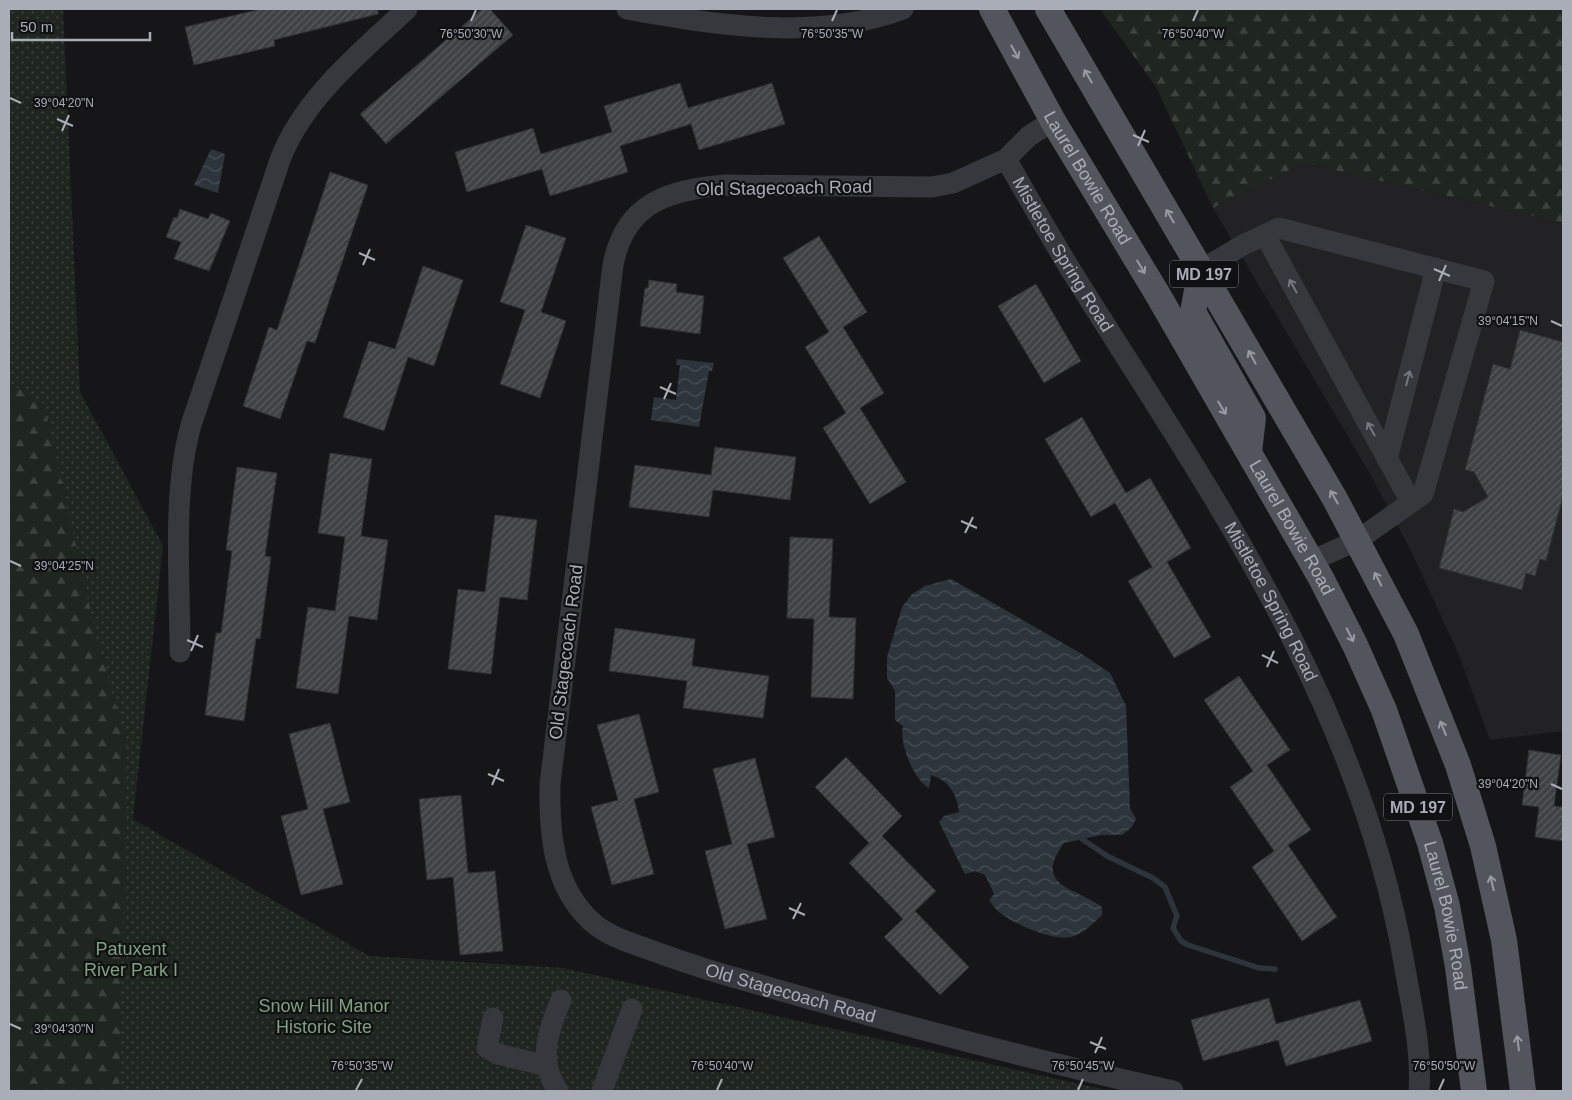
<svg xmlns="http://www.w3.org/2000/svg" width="1572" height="1100" font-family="Helvetica,sans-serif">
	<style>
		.built { fill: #222225 }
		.grass { fill: url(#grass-dots) }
		.forest { fill: url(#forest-firs) }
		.water { fill: url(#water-waves) }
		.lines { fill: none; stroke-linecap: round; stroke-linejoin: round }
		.stream { stroke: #2c353c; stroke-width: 5.5 }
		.building { fill: url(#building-hatch); stroke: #303034 }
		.minor { stroke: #37383d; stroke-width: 21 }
		.major { stroke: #53555c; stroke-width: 26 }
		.oneway { stroke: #979ba6 }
		.oneway2 { stroke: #757881 }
		.ticks { fill: none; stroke: #a8adb8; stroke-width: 2 }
		.labels { text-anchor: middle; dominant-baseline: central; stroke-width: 4.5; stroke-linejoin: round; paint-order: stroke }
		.shield { fill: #111113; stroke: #7b7e86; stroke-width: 1 }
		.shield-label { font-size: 16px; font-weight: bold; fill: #a8adb8 }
		.street-label { font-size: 18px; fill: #a8adb8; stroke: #111113 }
		.park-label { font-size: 18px; fill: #7fa381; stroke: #111113 }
		.ticks-label { font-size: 12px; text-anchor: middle; fill: #a8adb8; stroke: #111113; stroke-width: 4.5; stroke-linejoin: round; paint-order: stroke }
	</style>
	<defs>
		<pattern id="grass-dots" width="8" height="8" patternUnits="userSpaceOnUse" patternTransform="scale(1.25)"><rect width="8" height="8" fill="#1e261f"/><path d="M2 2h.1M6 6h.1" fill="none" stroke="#3c433d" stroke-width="1.8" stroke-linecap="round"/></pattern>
		<pattern id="forest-firs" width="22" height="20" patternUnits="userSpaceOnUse" patternTransform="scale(1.25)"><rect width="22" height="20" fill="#1e261f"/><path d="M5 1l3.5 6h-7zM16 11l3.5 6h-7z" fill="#3c433d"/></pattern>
		<pattern id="water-waves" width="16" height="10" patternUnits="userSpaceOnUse" patternTransform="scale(1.25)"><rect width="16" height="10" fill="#2c353c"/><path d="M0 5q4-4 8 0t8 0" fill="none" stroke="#485056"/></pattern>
		<pattern id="building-hatch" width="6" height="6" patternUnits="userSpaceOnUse" patternTransform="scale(1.25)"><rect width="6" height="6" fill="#404145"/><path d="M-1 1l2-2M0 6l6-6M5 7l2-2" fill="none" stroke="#595a5e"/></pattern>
	</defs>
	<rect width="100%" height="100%" fill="#161618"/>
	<path class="built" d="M1304 163 1563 223V731L1490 740 1458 653 1410 549 1369 472 1213 208Z"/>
	<path class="grass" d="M9 9H63L80 392 163 546 133 819 369 956 563 968 1111 1091H9Z"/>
	<path class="forest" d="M1100 9H1563V223L1304 163 1213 208 1156 87Z
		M9 383 44 404 97 639 127 745 119 1091H9Z"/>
	<path class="water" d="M211 149 225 154 218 193 194 185Z
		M677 359 714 363 712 371H709L699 427 651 420 654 397 676 400 680 365H676Z
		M951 579 1082 654 1110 673 1126 706 1130 808 1136 819 1131 828 1122 835H1101L1064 843C1031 888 1079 888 1102 907V915C1094 923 1085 932 1074 936 1055 943 1014 924 999 912 995 909 992 904 989 900L994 894 985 875 975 871 965 874 939 822 944 816 959 812C957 794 949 781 931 775L929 788C913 779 899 743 903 726L895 720V691L887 678V657L902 607 912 594 925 586Z"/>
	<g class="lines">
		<path class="stream" d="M1082 839 1107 856 1153 878 1165 887 1177 916 1173 928 1181 941 1188 945 1259 968 1275 969"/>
	</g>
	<path class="building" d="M261 9H378V14L274 40 275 46 194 65 185 27Z
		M482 9H490L513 35 386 144 360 114Z
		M680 83 688 108 772 83 785 124 699 150 691 124 620 146 628 172 550 196 542 169 467 192 455 152 533 128 541 154 612 132 604 106Z
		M330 172 368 185 315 343 307 341 280 419 243 406 269 327 277 330Z
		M180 209 208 219 211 213 230 221 209 271 174 259 181 242 166 237 174 217 177 218Z
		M526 225 566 238 541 312 566 321 540 398 500 384 525 310 500 302Z
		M819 236 867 312 843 327 884 393 860 408 906 482 870 504 823 428 846 413 805 347 829 332 783 258Z
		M423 266 463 280 434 366 408 357 384 431 343 417 369 341 395 349Z
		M649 280 677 284 676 292 704 296 700 334 640 326 645 288H648Z
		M1036 284 1081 361 1044 383 998 306Z
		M1520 330 1563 342V496L1546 561 1540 559 1535 576 1526 573 1522 590 1439 568 1454 509 1463 512 1488 497 1474 472 1465 470 1493 364 1510 369Z
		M1082 417 1126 493 1150 478 1191 548 1167 562 1211 637 1174 658 1128 581 1152 567 1115 503 1091 517 1045 439Z
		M715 447 796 457 790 500 713 490 709 517 629 507 635 465 711 475Z
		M330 453 372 459 361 536 388 540 377 620 349 616 338 694 296 688 308 607 335 611 345 537 318 533Z
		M237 467 277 473 265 556 271 557 260 639 256 638 244 721 205 715 216 633H221L232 551 226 550Z
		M495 515 537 520 527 600 500 597 491 674 448 669 458 589 485 592Z
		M790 537 833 539 829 617 856 618 853 699 811 697 814 619 787 618Z
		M615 628 695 639 692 666 769 676 763 718 683 708 687 681 609 671Z
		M1239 676 1290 750 1267 765 1311 830 1288 845 1337 917 1302 941 1252 867 1274 851 1230 787 1253 771 1204 700Z
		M639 714 659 792 634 799 654 874 612 885 591 807 618 800 597 725Z
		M330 723 350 802 323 809 343 884 301 895 281 816 308 809 289 734Z
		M1529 750 1561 755 1554 806 1563 807V841L1535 837 1539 807 1522 805Z
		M846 757 902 816 882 836 936 891 915 911 969 967 940 995 884 937 903 919 849 863 869 843 815 787Z
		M755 758 775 837 747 844 767 919 725 929 705 851 732 844 713 769Z
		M461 795 468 873 495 871 503 951 460 955 453 877 427 880 419 799Z
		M1269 998 1276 1024 1360 1000 1372 1041 1286 1066 1278 1040 1203 1061 1191 1020Z"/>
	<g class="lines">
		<g class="minor">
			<path d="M627 9C715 25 816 42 903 9"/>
			<path id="s1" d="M1053 121 1029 136 1006 159 953 183 932 187 725 185C669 190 625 202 613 265L550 784C549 833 553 886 591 921 608 937 632 943 653 951 686 963 720 974 754 983 893 1023 1032 1060 1173 1091"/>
			<path id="s2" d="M1006 159C1029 199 1052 240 1077 280 1213 496 1360 705 1404 963 1411 1004 1422 1049 1419 1091"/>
			<path d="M1265 235 1411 502"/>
			<path d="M1201 270 1243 245 1279 228 1484 281 1423 494 1358 540 1311 561"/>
			<path d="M1387 459 1436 268"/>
			<path d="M180 652C180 582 172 492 191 425L280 160C303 99 360 53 407 9"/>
			<path d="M493 1018 487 1048 498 1054 547 1066"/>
			<path d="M558 1091C537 1060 548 1032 561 1000"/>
			<path d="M602 1091 632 1009"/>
		</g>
		<g class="major">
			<path id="s3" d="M992 9 1053 121 1158 295 1321 578 1355 645 1384 710 1430 843 1447 906 1458 967 1474 1091"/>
			<path d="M1048 9 1335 499 1406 634 1458 765 1483 846 1504 940 1523 1091"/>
			<path d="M1201 270 1193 312 1253 418 1249 452"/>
		</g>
	</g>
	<defs><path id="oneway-shaft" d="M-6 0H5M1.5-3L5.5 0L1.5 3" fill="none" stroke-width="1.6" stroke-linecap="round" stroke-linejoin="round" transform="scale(1.25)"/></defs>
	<g class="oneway">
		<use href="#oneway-shaft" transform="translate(1015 52) rotate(61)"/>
		<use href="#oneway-shaft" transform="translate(1088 76) rotate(-120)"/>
		<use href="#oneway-shaft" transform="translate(1170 216) rotate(-120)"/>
		<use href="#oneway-shaft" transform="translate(1141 267) rotate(59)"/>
		<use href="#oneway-shaft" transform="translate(1252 357) rotate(-119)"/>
		<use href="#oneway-shaft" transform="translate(1222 408) rotate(59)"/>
		<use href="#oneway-shaft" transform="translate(1334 497) rotate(-120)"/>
		<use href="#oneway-shaft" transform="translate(1378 579) rotate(-117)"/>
		<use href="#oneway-shaft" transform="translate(1350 635) rotate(63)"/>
		<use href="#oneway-shaft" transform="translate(1443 728) rotate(-112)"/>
		<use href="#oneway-shaft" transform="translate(1492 883) rotate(-103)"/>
		<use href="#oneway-shaft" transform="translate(1518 1043) rotate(-97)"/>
	</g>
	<g class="oneway2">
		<use href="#oneway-shaft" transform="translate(1293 286) rotate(-119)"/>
		<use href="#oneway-shaft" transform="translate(1408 378) rotate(-76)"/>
		<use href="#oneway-shaft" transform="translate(1371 429) rotate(-119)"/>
	</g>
	<path class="ticks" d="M471 21 476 10M832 21 837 10M1193 21 1198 10M10 98 21 103M57 119 73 126M62 131 69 115M1133 135 1149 142M1138 146 1145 130M359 253 375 260M363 265 370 249M1434 269 1450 276M1439 281 1446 265M1551 321 1562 326M660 387 676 394M664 399 671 383M961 521 977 528M965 533 973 517M10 561 21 566M187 640 203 647M191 651 198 635M1262 655 1278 663M1267 667 1274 651M488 774 504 781M1551 784 1562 789M492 785 499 769M789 908 805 915M793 919 801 903M10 1024 21 1029M1090 1042 1106 1049M1095 1053 1102 1037M356 1090 362 1079M717 1090 722 1079M1078 1090 1083 1079M1439 1090 1444 1079"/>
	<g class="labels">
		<g class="shield">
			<rect x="1170" y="260.5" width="68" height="27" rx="4"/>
			<rect x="1384" y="793.5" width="68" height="27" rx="4"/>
		</g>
		<g class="shield-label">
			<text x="1204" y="274">MD 197</text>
			<text x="1418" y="807">MD 197</text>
		</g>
		<g class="street-label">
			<text stroke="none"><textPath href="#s3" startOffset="194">Laurel Bowie Road</textPath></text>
			<text transform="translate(784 188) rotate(-1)">Old Stagecoach Road</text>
			<text stroke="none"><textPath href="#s2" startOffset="111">Mistletoe Spring Road</textPath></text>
			<text stroke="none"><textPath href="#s3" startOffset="599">Laurel Bowie Road</textPath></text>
			<text stroke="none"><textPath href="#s2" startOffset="516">Mistletoe Spring Road</textPath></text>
			<text transform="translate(566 652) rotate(-83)">Old Stagecoach Road</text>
			<text stroke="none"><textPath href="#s3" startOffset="1019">Laurel Bowie Road</textPath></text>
			<text stroke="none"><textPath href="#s1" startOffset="1382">Old Stagecoach Road</textPath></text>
		</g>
		<g class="park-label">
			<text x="131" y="949">Patuxent<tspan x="131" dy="21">River Park I</tspan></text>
			<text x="324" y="1006">Snow Hill Manor<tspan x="324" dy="21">Historic Site</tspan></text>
		</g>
	</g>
	<g class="ticks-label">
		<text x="471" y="38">76°50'30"W</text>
		<text x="832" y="38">76°50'35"W</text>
		<text x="1193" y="38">76°50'40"W</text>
		<text x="64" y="107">39°04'20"N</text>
		<text x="1508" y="325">39°04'15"N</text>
		<text x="64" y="570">39°04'25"N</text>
		<text x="1508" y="788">39°04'20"N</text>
		<text x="64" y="1033">39°04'30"N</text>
		<text x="362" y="1070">76°50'35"W</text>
		<text x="722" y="1070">76°50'40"W</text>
		<text x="1083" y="1070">76°50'45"W</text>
		<text x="1444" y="1070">76°50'50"W</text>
	</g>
	<rect width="1572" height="1100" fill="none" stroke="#a8adb8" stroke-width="20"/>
	<path d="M12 32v8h138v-8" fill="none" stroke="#a8adb8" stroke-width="2.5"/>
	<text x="20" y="32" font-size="15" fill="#a8adb8" stroke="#111113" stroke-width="4" paint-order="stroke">50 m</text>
</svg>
